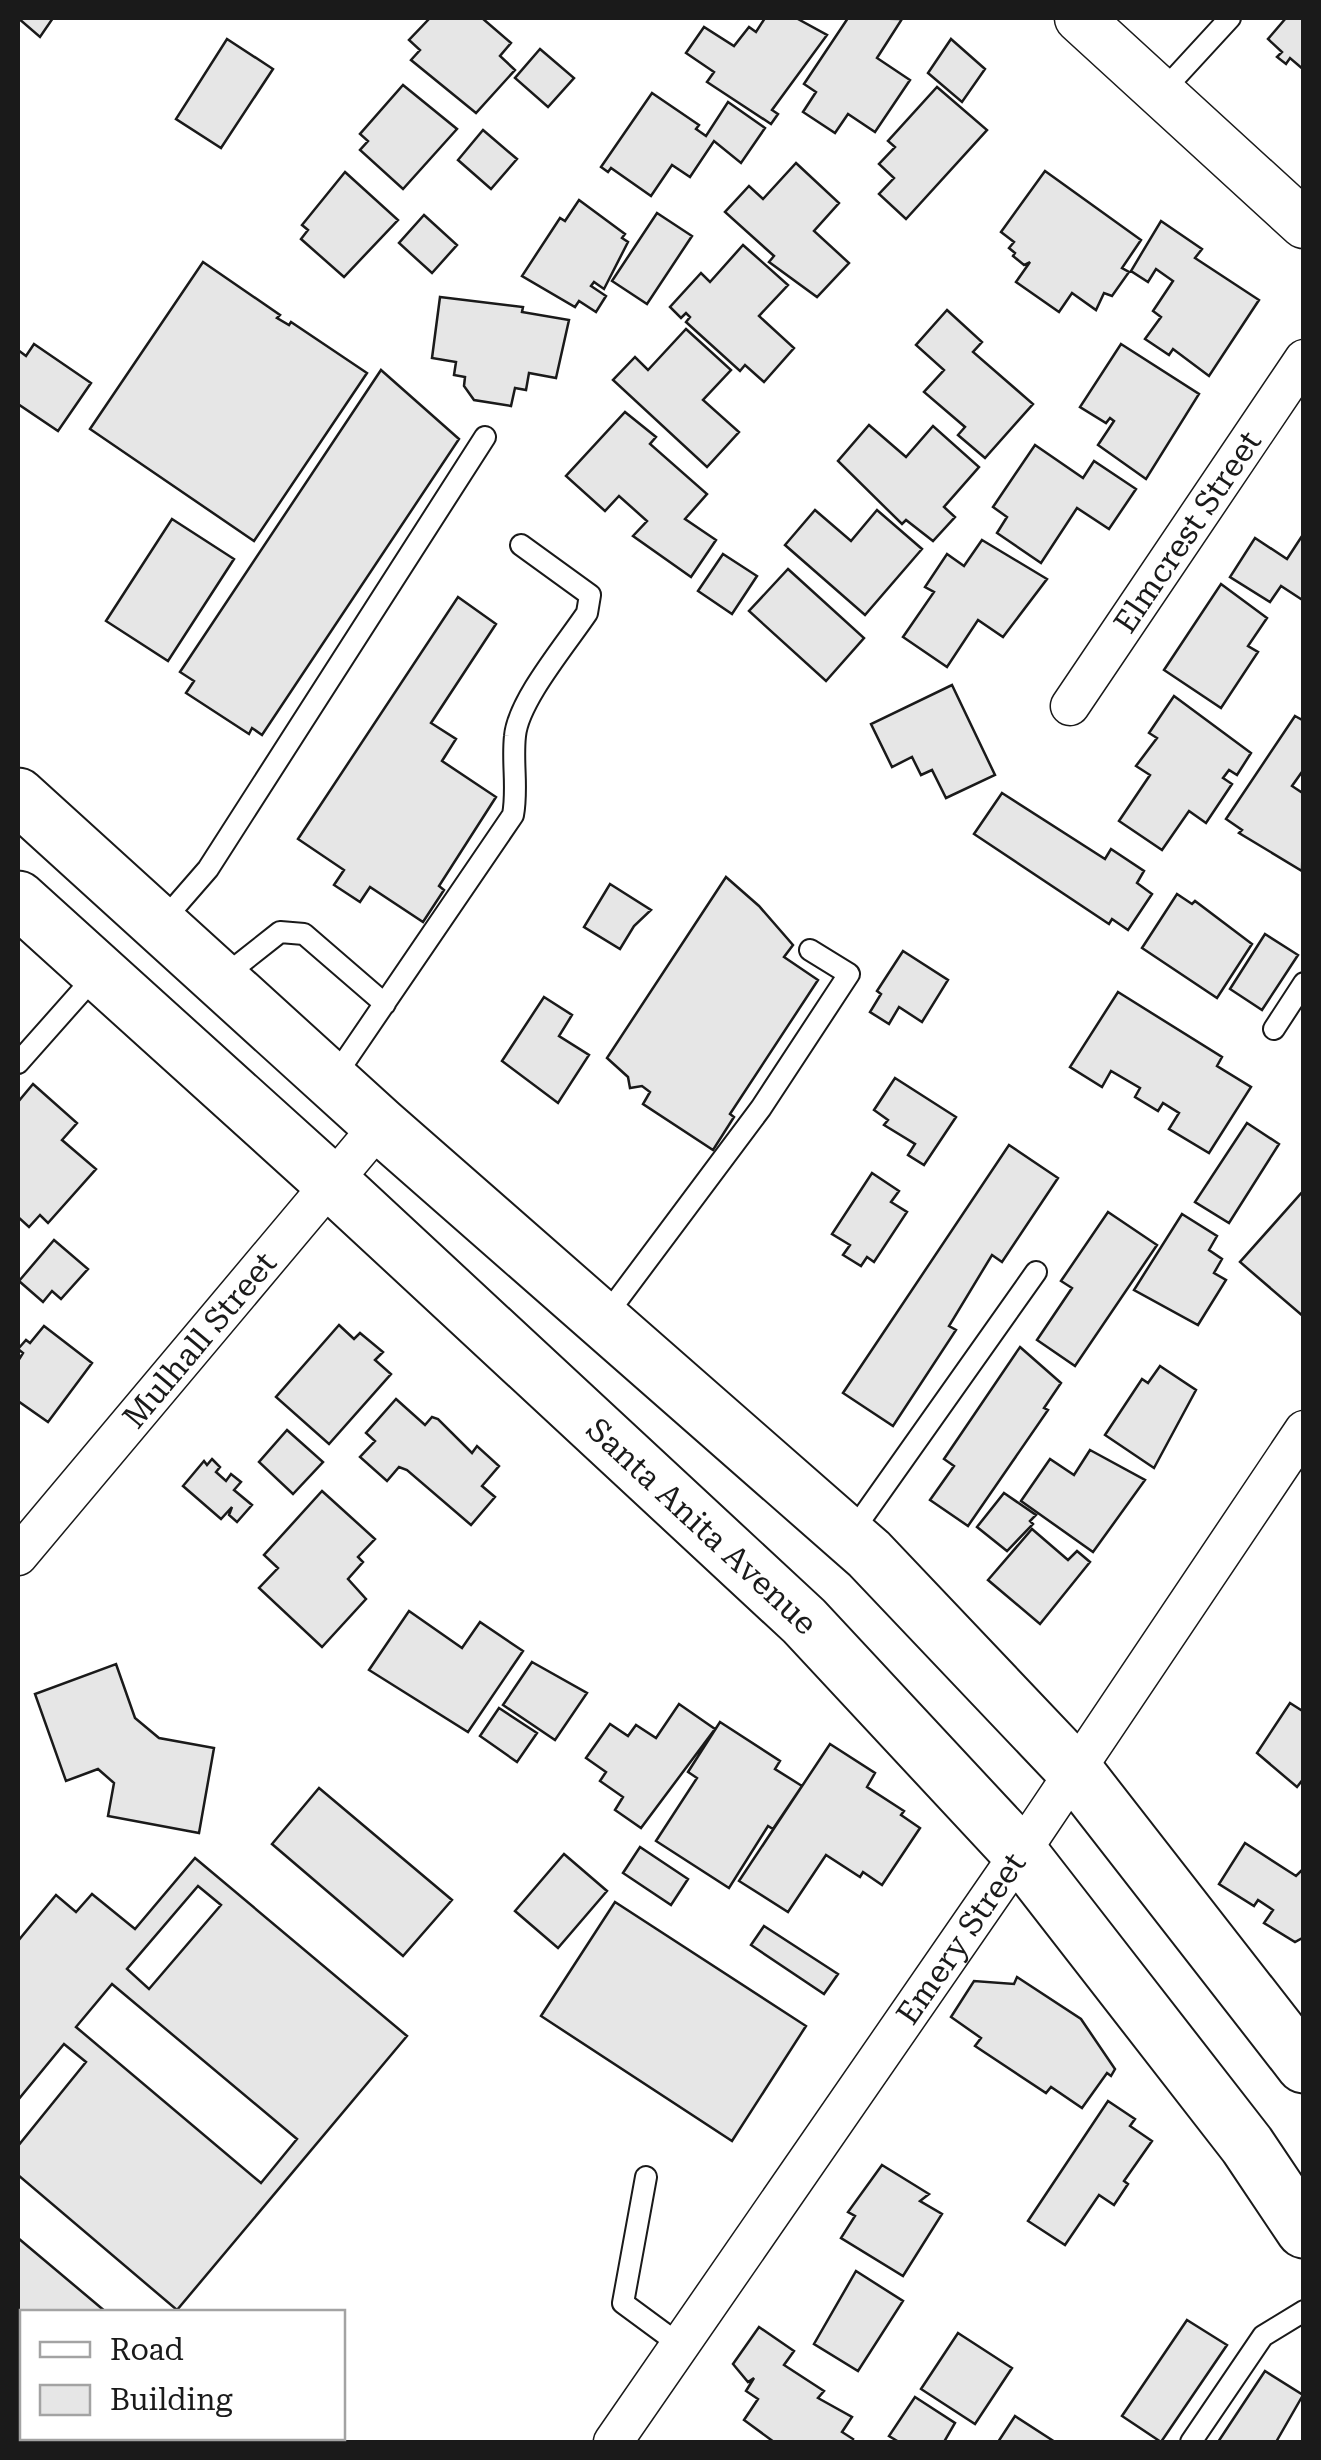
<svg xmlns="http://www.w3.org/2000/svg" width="1321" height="2460" font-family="'Roboto Serif',serif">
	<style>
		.building { fill: #e6e6e6; stroke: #1a1a1a; stroke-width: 2.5; fill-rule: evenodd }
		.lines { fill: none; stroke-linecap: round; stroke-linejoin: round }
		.service-casing { stroke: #1a1a1a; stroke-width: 24 }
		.minor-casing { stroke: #1a1a1a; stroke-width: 41 }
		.tertiary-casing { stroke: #1a1a1a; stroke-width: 51 }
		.primary-casing { stroke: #1a1a1a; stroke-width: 59 }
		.service { stroke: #fff; stroke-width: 20 }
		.minor { stroke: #fff; stroke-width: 38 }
		.tertiary { stroke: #fff; stroke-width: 48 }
		.primary { stroke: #fff; stroke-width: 55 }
		.labels { text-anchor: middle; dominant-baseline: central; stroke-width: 8; stroke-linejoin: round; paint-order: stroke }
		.street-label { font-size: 32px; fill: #1a1a1a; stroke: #fff }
	</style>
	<rect width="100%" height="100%" fill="#fff"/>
	<path class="building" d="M18 18H53L40 37Z
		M430 18H482L511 43 500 56 515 70 476 113 411 60 420 50 409 40Z
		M765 18H796L827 35 772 110 778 114 771 124 707 82 714 72 686 53 704 27 734 46 749 27 756 32Z
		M848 18 902 19 877 58 910 80 875 132 848 114 835 133 803 112 816 92 804 84Z
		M1286 18H1304V70L1290 58 1286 64 1277 57 1282 52 1268 39Z
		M227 39 273 69 221 148 176 119Z
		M951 39 985 69 962 102 928 73Z
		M540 49 574 78 548 107 515 78Z
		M403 85 457 129 403 189 360 150 368 141 360 134Z
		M937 87 987 130 906 219 879 194 894 178 879 164 895 147 888 141Z
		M652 93 699 125 696 129 706 136 728 102 765 128 741 163 714 141 690 177 672 165 651 196 611 168 608 172 601 167Z
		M483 130 517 159 491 189 458 160Z
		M796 163 839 203 814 231 849 263 817 297 769 262 774 256 725 212 749 186 763 199Z
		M1045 171 1141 240 1122 268 1129 272 1112 296 1104 293 1096 310 1072 293 1059 312 1016 282 1030 262 1024 265 1013 256 1015 253 1009 248 1014 242 1001 232Z
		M345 172 398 220 344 277 301 239 308 230 302 225Z
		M579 200 625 234 622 238 628 242 604 289 594 282 591 286 606 296 596 312 579 301 575 307 522 276 560 218 565 221Z
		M657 213 692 236 647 304 612 281Z
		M424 215 457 245 432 273 399 243Z
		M1161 221 1202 249 1195 258 1259 300 1209 376 1173 349 1169 355 1145 339 1161 317 1153 311 1173 281 1156 269 1148 282 1131 271Z
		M743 245 788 285 759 316 794 348 764 382 745 365 740 371 686 322 690 317 686 313 681 318 670 307 701 273 710 282Z
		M203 262 280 315 277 318 289 325 291 322 367 373 254 541 90 429Z
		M440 297 523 307 522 312 569 320 556 378 529 373 526 390 515 388 511 406 474 400 464 386 465 377 454 375 456 362 432 358Z
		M947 310 982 342 973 352 1033 404 985 458 958 435 965 427 924 392 944 370 916 345Z
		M686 329 731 370 703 400 739 432 707 467 613 380 635 357 648 370Z
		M34 344 91 383 58 431 18 404V350L26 356Z
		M1121 344 1199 394 1146 479 1098 445 1114 421 1110 418 1106 423 1080 407Z
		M381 370 459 439 262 735 252 728 249 734 186 693 194 681 180 672Z
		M625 412 656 437 650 444 707 494 685 519 716 540 691 577 633 536 647 521 619 496 605 511 566 476Z
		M869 425 906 457 933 426 979 467 944 507 955 517 933 541 906 520 902 524 838 461Z
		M1035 445 1083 478 1094 461 1136 489 1109 529 1077 508 1041 563 997 533 1007 517 993 507Z
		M815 510 851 541 877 510 922 549 865 615 785 545Z
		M172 519 234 559 168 661 106 621Z
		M1304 533V601L1281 586 1270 602 1230 577 1255 538 1287 559Z
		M982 540 1047 579 1003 637 978 620 947 667 903 637 934 592 925 587 947 554 964 566Z
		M723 554 757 576 732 614 698 591Z
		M788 569 864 638 826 681 749 611Z
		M1221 584 1267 618 1248 646 1258 652 1221 708 1164 670Z
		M458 597 496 624 431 723 456 739 442 761 496 797 439 886 444 890 423 922 370 887 360 902 334 885 344 870 298 839Z
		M952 685 995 775 946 798 932 770 921 775 912 757 892 767 871 724Z
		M1174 696 1251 753 1237 775 1229 770 1223 778 1232 784 1206 823 1189 811 1162 850 1119 821 1150 775 1136 766 1157 738 1149 733Z
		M1295 716 1304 721V769L1292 786 1304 794 1302 871 1239 833 1242 830 1226 819Z
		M1002 793 1105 859 1111 849 1144 871 1137 883 1152 894 1128 930 1112 919 1109 924 974 834Z
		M726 877 759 906 793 945 784 957 818 980 730 1114 734 1117 713 1150 643 1104 650 1092 642 1086 630 1088 628 1077 607 1058Z
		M610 884 651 910 634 926 620 949 584 927Z
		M1177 894 1192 904 1195 901 1252 944 1217 998 1142 948Z
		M1265 934 1298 955 1262 1010 1230 989Z
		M903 951 948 980 922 1022 899 1007 889 1024 870 1012 881 994 877 991Z
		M1118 992 1222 1057 1217 1066 1251 1087 1209 1153 1169 1129 1179 1113 1163 1103 1158 1111 1135 1097 1140 1088 1111 1071 1102 1087 1070 1067Z
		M544 997 572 1015 559 1036 589 1055 558 1103 502 1061Z
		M895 1078 956 1117 924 1165 908 1155 915 1144 884 1125 888 1120 874 1110Z
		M33 1084 77 1123 62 1140 96 1169 48 1223 40 1215 29 1227 18 1217V1102Z
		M1247 1123 1279 1144 1229 1223 1195 1202Z
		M1009 1145 1058 1178 1002 1262 992 1255 949 1326 956 1330 893 1426 843 1393Z
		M872 1173 899 1191 891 1202 907 1212 874 1262 867 1257 861 1266 843 1255 850 1245 832 1234Z
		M1304 1190V1317L1240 1262Z
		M1108 1212 1157 1245 1075 1366 1037 1340 1072 1288 1061 1281Z
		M1182 1214 1217 1236 1209 1250 1222 1259 1214 1273 1226 1280 1198 1325 1134 1290Z
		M54 1240 88 1269 61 1299 52 1291 43 1302 19 1281Z
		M339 1325 354 1339 360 1333 383 1352 375 1360 391 1374 329 1444 276 1397Z
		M44 1326 92 1363 48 1422 18 1401V1361L23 1353 18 1349 26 1340 30 1343Z
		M1020 1347 1061 1383 1044 1408 1048 1410 968 1526 930 1500 954 1466 944 1459Z
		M1160 1366 1196 1390 1154 1468 1105 1435 1142 1379 1148 1383Z
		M396 1399 425 1425 432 1417 438 1419 472 1453 477 1446 499 1466 482 1486 495 1497 471 1525 407 1470 399 1467 387 1481 360 1457 375 1441 366 1433Z
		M287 1430 323 1462 293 1494 259 1462Z
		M1090 1450 1145 1480 1093 1552 1021 1501 1050 1459 1074 1475Z
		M212 1459 220 1467 216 1472 226 1481 231 1474 241 1482 234 1490 252 1505 237 1522 229 1515 232 1507 221 1519 183 1486 204 1461 207 1465Z
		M322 1491 375 1539 358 1557 363 1562 348 1579 366 1599 322 1647 259 1588 278 1568 264 1555Z
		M1004 1493 1036 1515 1030 1521 1033 1524 1007 1551 977 1527Z
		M1032 1529 1068 1560 1077 1551 1090 1562 1040 1624 988 1580Z
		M409 1611 462 1648 480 1622 523 1651 468 1732 369 1670Z
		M532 1662 587 1693 555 1740 503 1705Z
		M116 1664 135 1718 159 1738 214 1748 199 1833 108 1816 114 1783 98 1769 66 1781 35 1694Z
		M1290 1703 1304 1712V1778L1297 1787 1257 1753Z
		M679 1704 715 1729 641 1828 615 1810 623 1797 600 1781 606 1772 586 1758 610 1724 628 1736 636 1725 656 1738Z
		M499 1708 537 1733 517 1762 480 1736Z
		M720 1722 780 1761 775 1769 802 1786 773 1829 768 1826 729 1888 656 1841 697 1778 688 1772Z
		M830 1744 875 1773 867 1787 904 1811 901 1815 920 1828 882 1885 863 1872 860 1877 826 1855 788 1912 739 1881Z
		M319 1788 452 1900 403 1956 272 1844Z
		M1245 1843 1296 1876 1304 1868V1937L1295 1942 1264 1923 1273 1910 1258 1900 1254 1906 1219 1884Z
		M640 1847 688 1879 671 1905 623 1873Z
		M564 1854 607 1891 558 1948 515 1911Z
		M195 1858 407 2036 177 2310 18 2175V2146L86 2062 64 2044 18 2100V1941L56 1895 76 1912 92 1894 135 1929ZM198 1886 221 1905 149 1989 127 1969ZM112 1984 297 2139 261 2183 76 2027Z
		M615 1902 806 2026 732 2141 541 2016Z
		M764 1926 838 1974 824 1994 751 1945Z
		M1017 1977 1081 2019 1115 2069 1111 2076 1107 2073 1082 2108 1051 2087 1046 2093 975 2046 981 2038 951 2017 974 1981 1014 1984Z
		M1108 2101 1135 2119 1130 2126 1152 2141 1124 2181 1128 2184 1114 2205 1099 2195 1065 2245 1028 2221Z
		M882 2165 929 2194 920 2201 942 2214 903 2276 841 2238 855 2216 848 2212Z
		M18 2238 106 2312H22V2361L18 2357Z
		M856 2271 903 2301 858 2371 814 2344Z
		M1187 2320 1227 2345 1161 2442 1122 2416Z
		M759 2327 794 2351 784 2365 824 2391 818 2398 852 2417 842 2432 853 2439 851 2442H774L744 2420 758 2399 746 2391 754 2378 748 2382 733 2364Z
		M958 2333 1012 2368 975 2424 921 2389Z
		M1265 2371 1303 2395 1276 2442H1218Z
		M915 2397 955 2423 944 2442H899L889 2436Z
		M1015 2416 1055 2442H998Z"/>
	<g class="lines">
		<defs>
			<path id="service" d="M1161 93 1230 18
				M161 923 208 869 485 437
				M223 977 280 932 304 934 385 1004
				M1274 1029 1304 983
				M18 1063 97 974
				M333 1079 513 815C518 788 512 763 515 736 518 701 567 643 587 613L590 595 521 545
				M604 1318 761 1108 849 974 810 950
				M850 1535 1036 1272
				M646 2177 623 2303 680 2345
				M1191 2442 1263 2336 1304 2311"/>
			<g id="minor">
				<path id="s1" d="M1070 706 1304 359"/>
				<path id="s2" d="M18 1556 380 1125"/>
				<path id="s3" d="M613 2442 1020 1853 1304 1430"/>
			</g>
			<path id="tertiary" d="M1079 18 1304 224"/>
			<g id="primary">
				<path d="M18 796 380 1125 869 1554 1075 1771 1304 2065"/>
				<path id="s4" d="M18 899 332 1183 804 1621 1020 1853 1247 2145 1304 2230"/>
			</g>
		</defs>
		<use href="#service" class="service-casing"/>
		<use href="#minor" class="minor-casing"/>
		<use href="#tertiary" class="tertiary-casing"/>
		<use href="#primary" class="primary-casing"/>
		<use href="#service" class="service"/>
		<use href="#minor" class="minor"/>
		<use href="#tertiary" class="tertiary"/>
		<use href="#primary" class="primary"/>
	</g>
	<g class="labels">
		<g class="street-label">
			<text stroke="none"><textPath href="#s1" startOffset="210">Elmcrest Street</textPath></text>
			<text stroke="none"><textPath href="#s2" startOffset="282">Mulhall Street</textPath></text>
			<text stroke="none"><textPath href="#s4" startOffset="928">Santa Anita Avenue</textPath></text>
			<text stroke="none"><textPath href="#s3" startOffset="612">Emery Street</textPath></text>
		</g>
	</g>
	<rect width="1321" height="2460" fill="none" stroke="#1a1a1a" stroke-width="40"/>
	<rect x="20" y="2310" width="325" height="130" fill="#ffffff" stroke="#a3a3a3" stroke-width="2.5"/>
	<rect x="40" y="2342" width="50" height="15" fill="#ffffff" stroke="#a3a3a3" stroke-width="2.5"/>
	<text x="110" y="2360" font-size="30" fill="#1a1a1a">Road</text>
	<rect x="40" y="2385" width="50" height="30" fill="#e6e6e6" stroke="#a3a3a3" stroke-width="2.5"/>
	<text x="110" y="2410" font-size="30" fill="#1a1a1a">Building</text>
</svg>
